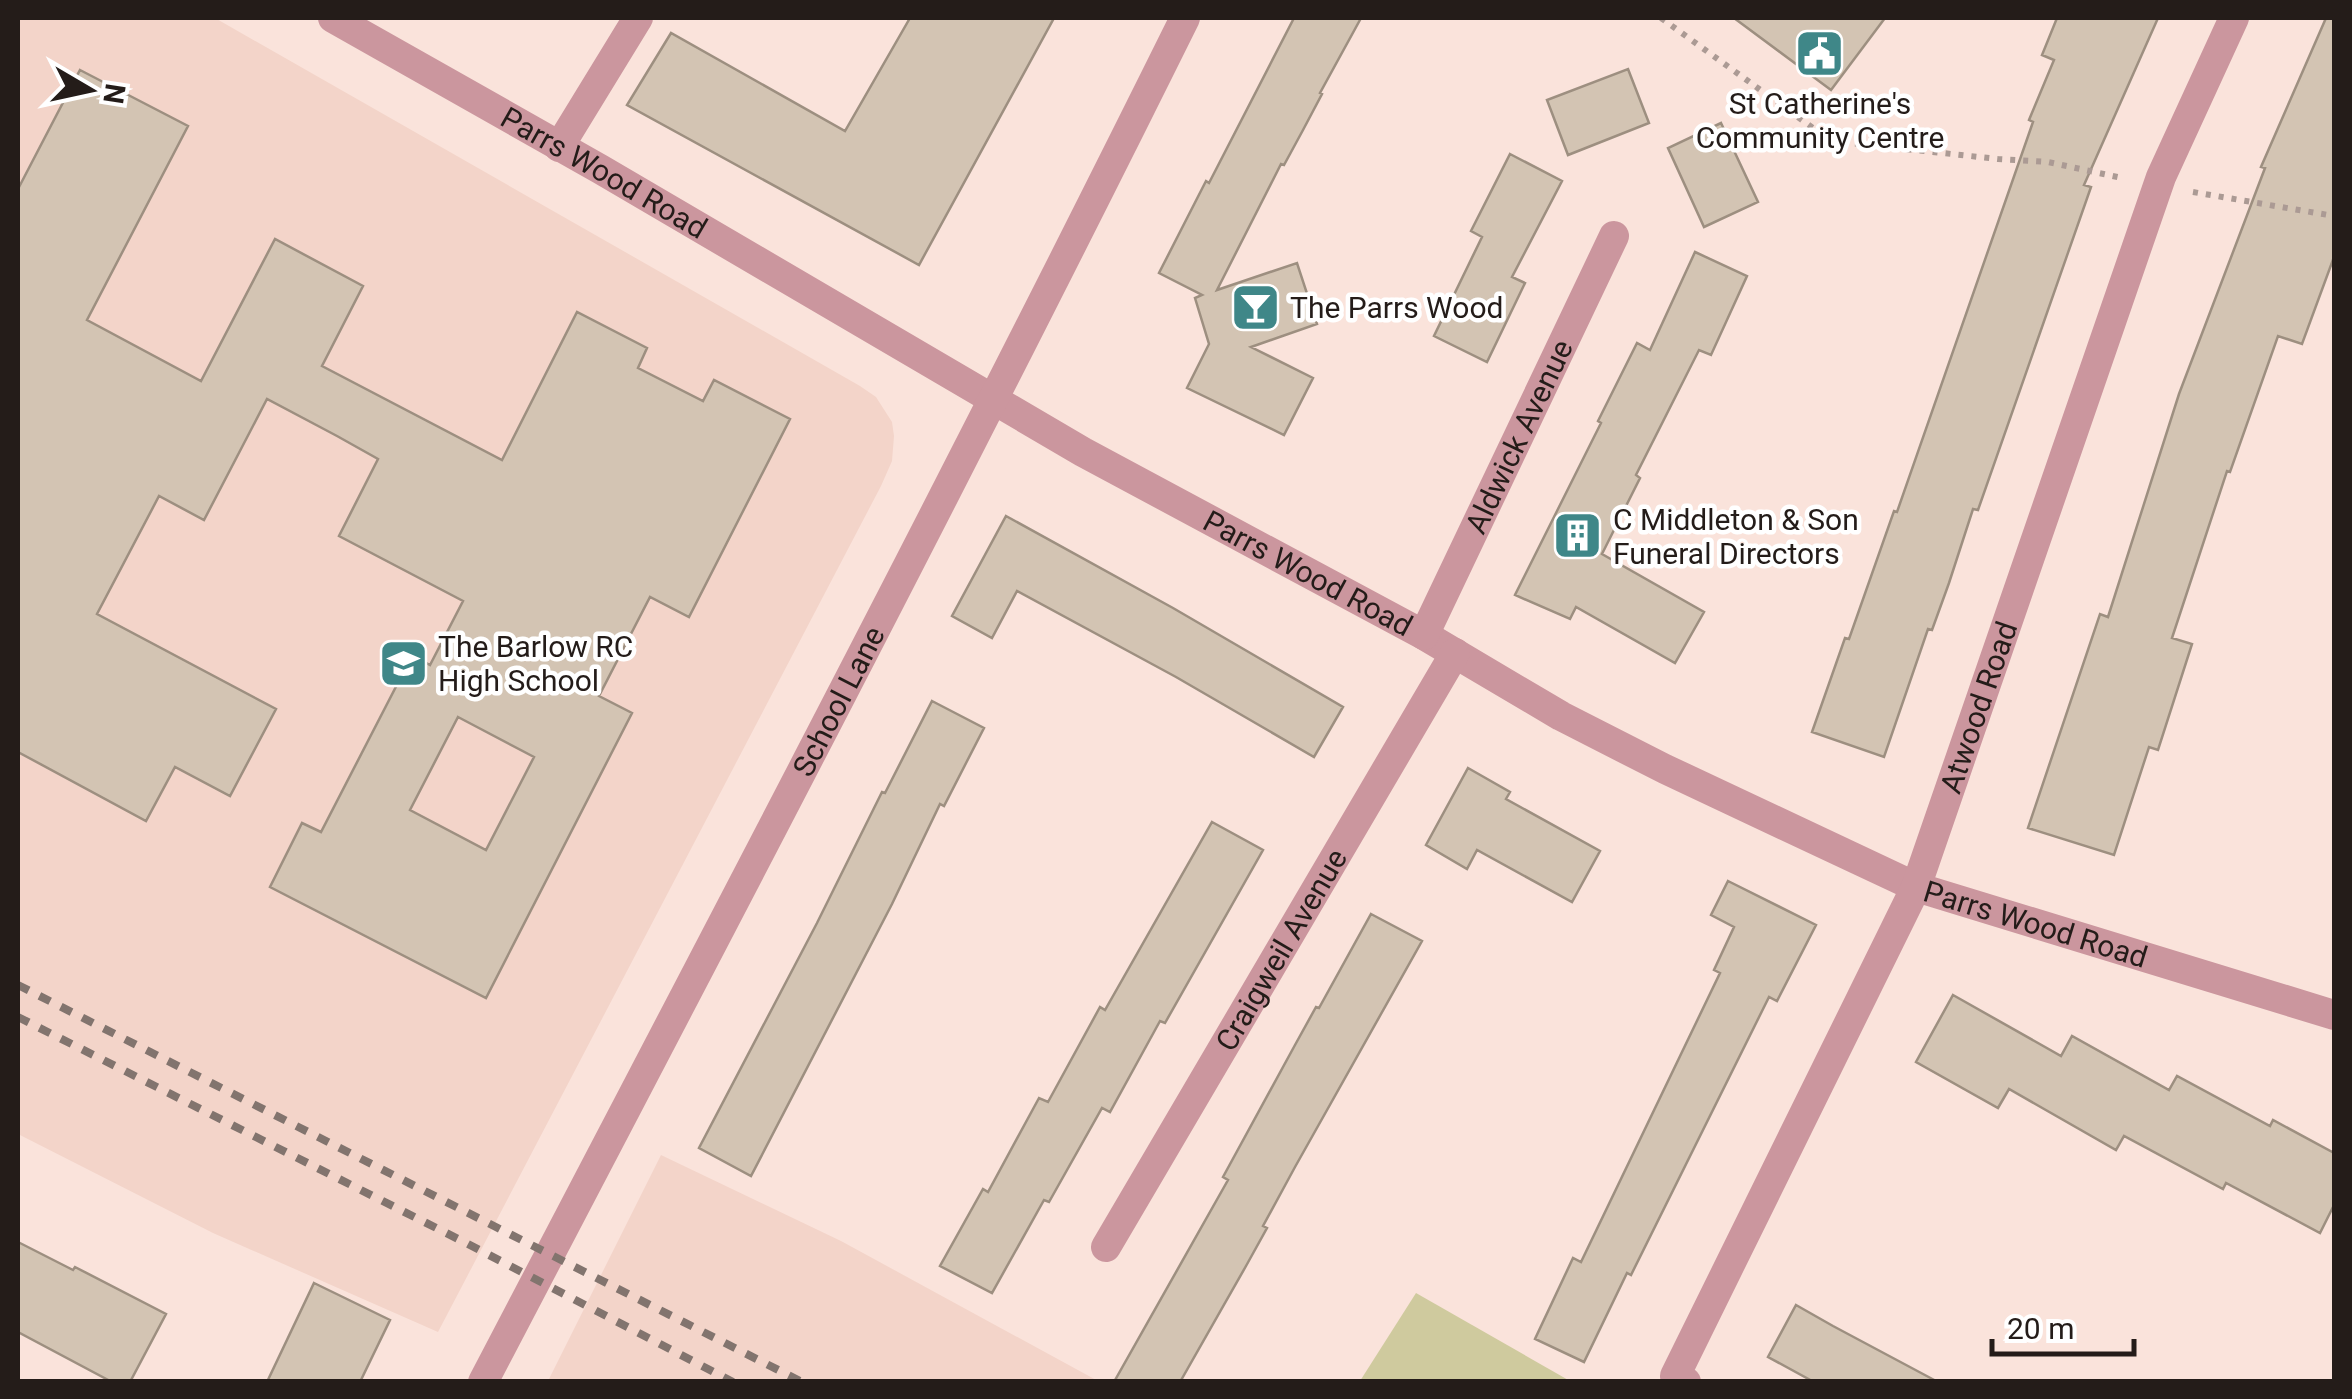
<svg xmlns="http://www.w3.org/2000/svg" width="2352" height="1399" font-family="Roboto,sans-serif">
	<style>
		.built { fill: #f3d4c9 }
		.green { fill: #cfca9e }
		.building { fill: #d3c4b3; stroke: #9d8f80; stroke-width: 2.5; fill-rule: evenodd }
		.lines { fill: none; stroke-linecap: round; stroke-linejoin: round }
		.path { stroke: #ab9a94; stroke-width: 6; stroke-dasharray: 5 8; stroke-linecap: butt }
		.minor { stroke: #cb969e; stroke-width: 30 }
		.rail { stroke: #82746e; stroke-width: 8; stroke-dasharray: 12 12; stroke-linecap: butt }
		.labels { text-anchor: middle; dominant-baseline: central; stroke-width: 9; stroke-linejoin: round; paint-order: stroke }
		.poi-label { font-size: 30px; fill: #241c19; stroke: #fff; text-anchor: start }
		.street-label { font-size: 30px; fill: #241c19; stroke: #fff }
	</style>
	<rect width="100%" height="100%" fill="#fae3db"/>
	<path class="built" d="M18 18H215L860 386 876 397 892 422 894 436 892 461 881 486 438 1332 213 1233 18 1134Z
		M661 1155 841 1241 1098 1381H548Z"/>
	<path class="green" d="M1416 1293 1570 1381H1360Z"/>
	<path class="building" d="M910 18H1054L919 265 627 105 671 33 845 131Z
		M1294 18H1361L1320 93 1322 94 1303 130 1284 165 1281 164 1217 290 1297 263 1317 324 1251 347 1313 378 1284 435 1187 388 1209 344 1195 298 1202 295 1159 273 1206 181 1209 183Z
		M1734 18H1885L1831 90Z
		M2057 18H2158L2084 185 2091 187 1978 510 1973 509 1949 583 1932 630 1928 629 1884 757 1812 732 1845 638 1849 639 1894 511 1897 512 2033 122 2029 120 2054 60 2042 55Z
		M2326 18H2334V257L2302 344 2278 336 2230 472 2227 471 2172 638 2192 644 2158 750 2149 747 2114 855 2028 828 2100 614 2108 617 2179 394 2265 168 2261 167Z
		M1628 69 1649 123 1568 155 1547 100Z
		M80 70 188 126 87 320 201 381 275 239 363 286 322 366 502 460 577 312 647 348 638 368 703 401 714 380 790 419 689 617 650 597 599 696 632 713 486 998 270 887 302 823 321 832 401 677 408 681 419 659 430 665 463 601 339 536 378 459 337 436 267 399 204 520 159 496 97 614 276 709 230 796 175 767 146 821 18 752V189ZM458 717 534 757 486 850 410 810Z
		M1721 123 1758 202 1704 227 1668 148Z
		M1510 154 1562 181 1512 277 1525 283 1487 362 1434 336 1482 237 1471 231Z
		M1695 252 1747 276 1711 355 1699 350 1636 475 1640 478 1602 554 1704 612 1675 663 1576 607 1570 619 1515 595 1601 423 1598 421 1637 343 1650 350Z
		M1006 516 1173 608 1343 707 1314 757 1176 677 1017 591 992 638 952 616Z
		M932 701 984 728 944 806 940 804 892 904 751 1176 699 1148 817 923 882 792 885 793Z
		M1468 768 1510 792 1506 799 1600 851 1572 902 1477 850 1467 869 1426 845Z
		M1212 822 1263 850 1165 1023 1160 1021 1110 1112 1102 1108 1049 1202 1044 1200 992 1293 940 1266 983 1189 988 1192 1039 1098 1048 1102 1100 1007 1105 1010Z
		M1728 881 1816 925 1777 1001 1769 997 1631 1275 1627 1273 1584 1362 1535 1339 1573 1258 1581 1262 1720 973 1714 970 1734 927 1711 915Z
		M1371 914 1422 941 1295 1167 1263 1226 1267 1228 1246 1266 1180 1382H1114L1228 1180 1223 1177 1295 1045 1316 1007 1319 1008Z
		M1953 995 2061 1056 2072 1036 2169 1090 2177 1076 2270 1126 2273 1120 2334 1153V1205L2320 1233 2226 1183 2223 1189 2124 1136 2116 1150 2009 1089 1998 1108 1916 1062Z
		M18 1242 73 1270 75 1267 166 1314 130 1382H112L18 1332Z
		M314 1283 390 1320 360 1382H267Z
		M1796 1305 1833 1326 1938 1382H1814L1768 1357Z"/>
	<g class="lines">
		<path class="path" d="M1661 18 1831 141 1998 159 2048 162 2122 178
			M2193 192 2334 216"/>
		<g class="minor">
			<path id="s1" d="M333 18 600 169 1083 452 1424 635 1561 716 1665 769 1916 887 2334 1015"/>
			<path d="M559 147 638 18"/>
			<path id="s2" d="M1424 635 1614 236"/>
			<path id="s3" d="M1106 1247 1455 653"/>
			<path id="s4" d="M483 1382C720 929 958 476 1185 18"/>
			<path id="s5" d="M1686 1382 1675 1376 1916 887 2161 177 2234 18"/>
		</g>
		<path class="rail" d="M18 985 802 1382
			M18 1017 466 1243 733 1382"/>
	</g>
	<defs>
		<symbol id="civic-square" viewBox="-11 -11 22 22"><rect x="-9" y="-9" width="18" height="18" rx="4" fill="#3f8788" stroke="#fff"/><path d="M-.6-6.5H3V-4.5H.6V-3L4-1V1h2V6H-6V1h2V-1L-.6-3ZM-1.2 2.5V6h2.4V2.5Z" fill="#fff"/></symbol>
		<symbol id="bar-square" viewBox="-11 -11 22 22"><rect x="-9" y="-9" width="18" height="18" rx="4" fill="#3f8788" stroke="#fff"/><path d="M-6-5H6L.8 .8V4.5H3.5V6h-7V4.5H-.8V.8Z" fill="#fff"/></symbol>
		<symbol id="building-square" viewBox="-11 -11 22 22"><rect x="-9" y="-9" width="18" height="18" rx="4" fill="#3f8788" stroke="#fff"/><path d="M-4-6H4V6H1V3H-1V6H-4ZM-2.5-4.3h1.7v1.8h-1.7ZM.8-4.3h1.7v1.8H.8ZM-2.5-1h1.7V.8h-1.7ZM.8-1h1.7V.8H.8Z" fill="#fff"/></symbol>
		<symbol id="school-square" viewBox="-11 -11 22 22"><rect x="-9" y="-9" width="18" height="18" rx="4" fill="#3f8788" stroke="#fff"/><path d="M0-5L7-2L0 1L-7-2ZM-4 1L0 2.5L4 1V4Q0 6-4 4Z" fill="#fff"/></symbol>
	</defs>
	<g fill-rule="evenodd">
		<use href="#civic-square" x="1792" y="26" width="55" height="55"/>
		<use href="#bar-square" x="1228" y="280" width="55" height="55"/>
		<use href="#building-square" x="1550" y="508" width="55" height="55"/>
		<use href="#school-square" x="376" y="636" width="55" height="55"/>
	</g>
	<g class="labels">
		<g class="poi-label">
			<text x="1820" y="103" text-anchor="middle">St Catherine's<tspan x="1820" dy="34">Community Centre</tspan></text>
			<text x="1290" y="307">The Parrs Wood</text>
			<text x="1613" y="519">C Middleton &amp; Son<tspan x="1613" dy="34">Funeral Directors</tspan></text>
			<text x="438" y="646">The Barlow RC<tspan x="438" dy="34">High School</tspan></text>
		</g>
		<g class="street-label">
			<text stroke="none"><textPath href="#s1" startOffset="312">Parrs Wood Road</textPath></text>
			<text stroke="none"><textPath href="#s2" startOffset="220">Aldwick Avenue</textPath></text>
			<text stroke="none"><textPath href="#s1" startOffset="1122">Parrs Wood Road</textPath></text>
			<text stroke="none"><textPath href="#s4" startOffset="768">School Lane</textPath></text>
			<text stroke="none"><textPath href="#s5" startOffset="748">Atwood Road</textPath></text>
			<text stroke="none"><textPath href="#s1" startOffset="1932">Parrs Wood Road</textPath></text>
			<text stroke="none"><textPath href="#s3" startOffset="345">Craigweil Avenue</textPath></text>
		</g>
	</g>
	<rect width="2352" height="1399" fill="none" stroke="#241c19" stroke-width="40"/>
	<g transform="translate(90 90) rotate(99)" stroke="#ffffff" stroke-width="8" paint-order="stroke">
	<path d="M0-8L18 38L0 25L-18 38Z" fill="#241c19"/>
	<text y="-15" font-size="28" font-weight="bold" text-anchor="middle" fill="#241c19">N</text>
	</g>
	<path d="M1992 1339v15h142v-15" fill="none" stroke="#241c19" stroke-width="5"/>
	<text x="2007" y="1339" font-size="30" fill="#241c19" stroke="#ffffff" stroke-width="8" paint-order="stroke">20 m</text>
</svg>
